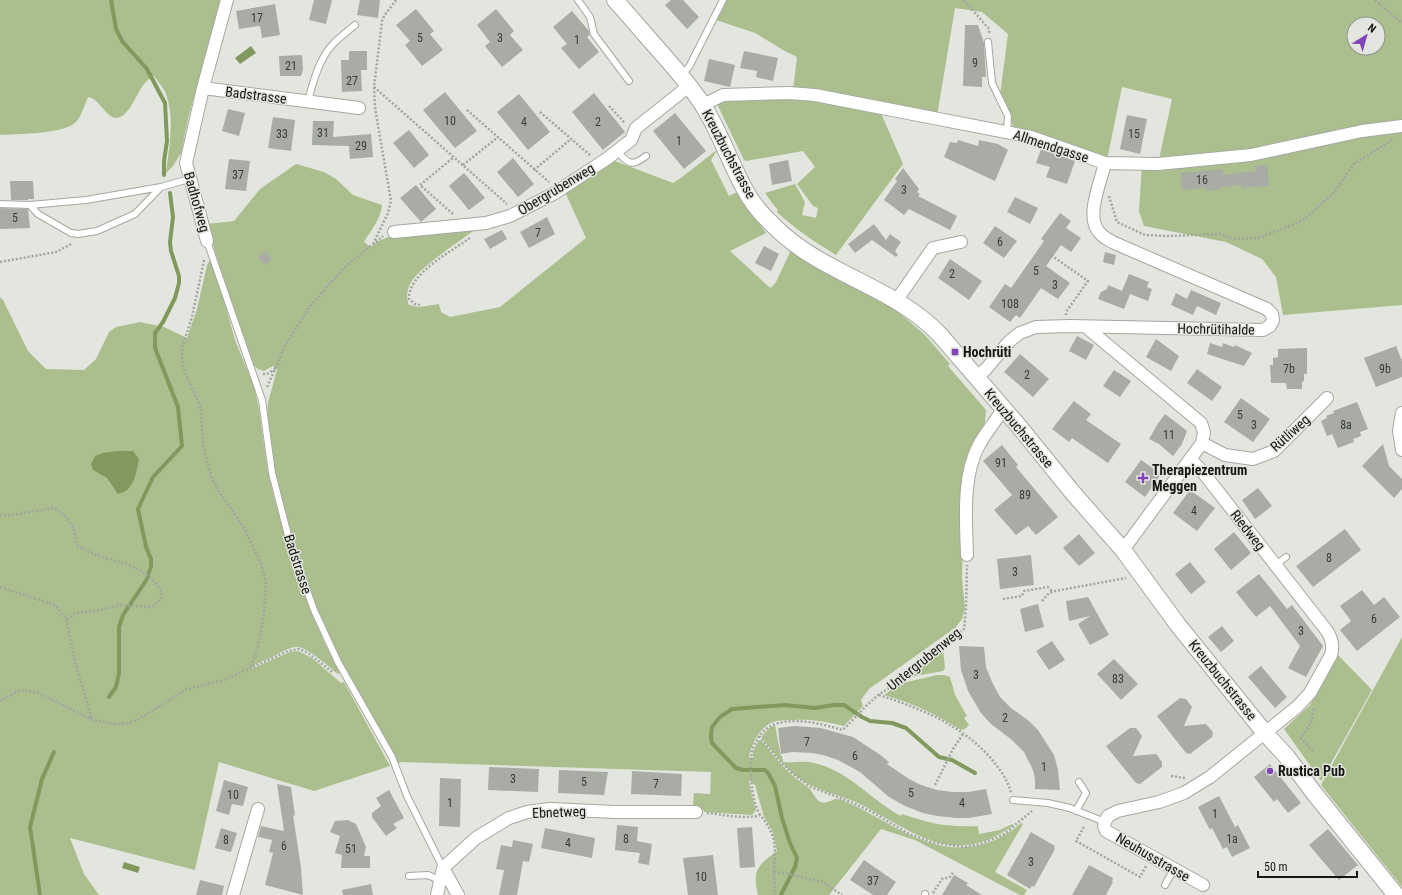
<svg xmlns="http://www.w3.org/2000/svg" width="1402" height="895" font-family="'Roboto Condensed',sans-serif">
	<style>
		.green { fill: #abbf8e; fill-rule: evenodd }
		.water { fill: #81995e }
		.lines { fill: none; stroke-linecap: round; stroke-linejoin: round }
		.stream { stroke: #81995e; stroke-width: 4 }
		.building { fill: #a8aca4 }
		.lane-casing { stroke: #a4a8a0; stroke-width: 8 }
		.street-casing { stroke: #a4a8a0; stroke-width: 14 }
		.secondary-casing { stroke: #a4a8a0; stroke-width: 18 }
		.path { stroke: #a2a49e; stroke-width: 2.5; stroke-dasharray: 2 2; stroke-linecap: butt }
		.lane { stroke: #fff; stroke-width: 6 }
		.street { stroke: #fff; stroke-width: 12 }
		.secondary { stroke: #fff; stroke-width: 16 }
		.poi-dot { fill: #8444b9; stroke: #e3e6de; stroke-width: 1.5 }
		.labels { text-anchor: middle; dominant-baseline: central; stroke-width: 3; stroke-linejoin: round; paint-order: stroke }
		.number-label { font-size: 12px; fill: #3a3c38 }
		.street-label { font-size: 14px; fill: #161714; stroke: #e3e6de }
		.poi-label { font-size: 14px; font-weight: bold; fill: #161714; stroke: #e3e6de; text-anchor: start }
	</style>
	<rect width="100%" height="100%" fill="#e3e6de"/>
	<path class="green" d="M0 0H220L188 119 181 153 173 166 166 173C169 148 175 119 166 94 164 88 158 82 154 76 151 78 147 80 144 84 137 92 127 124 112 117 103 112 99 99 88 97 85 104 81 117 76 122 65 134 16 134 0 135Z
		M726 0H1402V305L1283 315 1276 277 1262 259 1226 242 1144 226 1139 211 1142 164H1158L1172 99 1122 87 1107 160 1017 130 1013 126 1005 103 1000 95 1008 34 982 12 955 8 937 116 793 89 797 57 783 50 755 33 716 20ZM1354 24H1378V48H1354Z
		M794 96 880 111 903 164 836 255C815 242 795 229 777 212L778 210 772 203 765 193 795 184 805 202 802 215 816 218 818 208 813 206 797 184 815 167 803 151 746 161 744 160 718 106 720 103 727 99Z
		M718 149 711 160 729 196 737 192 766 233 730 251 768 286 771 288 776 282 791 250 825 271 896 310 925 335 950 364 948 366 986 410 984 432 964 492 962 578 965 608 962 619 956 627 945 635 869 689 861 700 863 706 844 726C827 722 812 719 794 720 789 720 781 720 776 721 760 726 752 742 749 757L753 758V751L758 741 760 740C766 744 769 751 774 756 780 763 786 770 793 776 798 781 805 784 810 789 813 793 815 798 819 801 826 805 830 800 837 799 841 799 847 802 851 804 871 813 890 826 910 835 950 854 988 852 1021 823L1023 824 995 872 1027 890 1024 895H1020L915 840 881 829 829 895H758C752 870 758 865 777 851L772 830 764 817 755 785 749 780 752 796 756 810 752 815 704 812 703 809H697L693 804 694 793 710 794 711 772 401 762 396 764 346 673 321 621 306 578 278 491 272 461 267 418 268 403 277 369 273 366 264 371C257 369 254 367 250 360L225 285 207 224 234 221 260 189 296 164 324 172 336 179 353 195 382 205C381 219 371 230 364 242L371 247 378 241 391 236 476 229C459 242 419 267 410 284 407 290 406 299 409 305L419 307 439 304 441 312 450 317 500 307 586 238 565 192 613 158 615 161 673 183 682 177Z
		M210 260 214 265 235 340 254 387 259 409 267 467 274 498 309 607 324 642 340 673 338 674C330 668 309 649 299 647 290 646 280 653 272 657 264 661 257 662 251 669L290 652 298 651 312 658 341 683 344 682 390 766 314 791 219 762 195 870 70 838 84 874 99 895H0V297L3 300 28 351 46 369 84 370 96 359 109 332 116 327 140 322 164 327 187 338 197 309 207 265Z
		M1402 637V887L1321 785Z
		M943 648 945 668 943 671 909 677Z
		M1338 655 1372 690 1321 781 1284 729 1310 705Z
		M937 675H944L950 677 955 695 967 716 964 718 969 725 965 729 961 730C936 714 912 703 884 695L899 684Z
		M775 725 781 756H782L783 762C792 763 800 761 808 762 846 767 869 799 901 816L902 814C931 824 947 827 978 826L979 834 1000 830 1012 824 1014 825C954 869 914 832 860 804 846 797 830 794 815 787 792 778 776 756 762 738V736L769 728Z"/>
	<path class="water" d="M251 46 256 53 240 64 235 58Z
		M117 451H133L139 459C136 474 134 491 118 494L107 478 93 470 91 464 95 456 103 453Z
		M124 862 140 867 138 873 122 868Z"/>
	<g class="lines">
		<path class="stream" d="M111 0 116 29 122 41 147 69 165 103 167 141 164 161V175
			M109 697 116 687 119 673V627L123 615 147 579 151 566V559L146 547 138 509 153 477 182 446 178 407 155 348V333L163 322 175 298 179 283V276L171 251 170 242 173 217 170 193
			M40 895 30 827 42 779 54 752
			M781 895 795 867 797 858 790 843 782 818 775 786 768 773 765 770H743L736 768 712 743 711 737 712 727 720 717 732 709 785 705 815 708 834 705H844L862 717 870 721 892 723 906 728 939 757 952 760 975 773"/>
	</g>
	<path class="building" d="M314 0H332L326 24 309 20Z
		M360 0H380L378 18 357 15Z
		M671 0H683L699 17 687 29 665 5Z
		M275 4 280 35 262 38 260 26 239 29 236 11Z
		M416 9 434 31 430 34 443 50 422 66 405 45 410 41 396 25Z
		M496 9 514 31 510 35 523 50 502 67 485 46 490 42 477 25Z
		M572 11 589 31 590 35 587 37 599 52 579 69 561 48 567 44 553 27Z
		M965 25H978L984 43 986 77H982V87L963 86Z
		M349 51H367V70H361L362 91 342 92 341 60H349Z
		M744 51 778 58 773 81 756 77 757 71 740 68Z
		M302 55 303 69 301 76H280L279 56Z
		M709 59 735 65 730 87 704 81Z
		M445 92 477 131 455 148 423 110Z
		M594 93 625 132 603 150 572 112Z
		M519 94 550 132 528 150 497 112Z
		M228 109 245 113 239 136 222 131Z
		M675 113 706 151 684 169 653 131Z
		M1127 115 1147 119 1140 154 1120 149Z
		M273 117 295 120 291 151 268 148Z
		M313 121H334L333 137 371 134 373 157 350 159 349 146 312 145Z
		M409 130 429 155 414 168 393 143Z
		M958 140 978 146 979 140 998 144 1008 150 995 181 944 157 950 142 957 143Z
		M1041 149 1075 161 1067 184 1046 177 1050 167 1036 163Z
		M513 158 534 184 518 197 497 172Z
		M229 159 250 161 246 191 225 189Z
		M788 160 792 181 772 185 769 164Z
		M1267 165 1269 186 1242 188 1241 185 1221 187V190L1206 191V188L1182 190 1180 173 1223 169V175L1256 171 1255 166Z
		M903 168 919 189 917 192 920 194 918 196 957 216 950 230 909 209 904 215 884 200 897 181 895 179Z
		M464 173 485 198 469 210 449 186Z
		M10 181H33L34 199H28V200H11Z
		M416 185 436 209 421 222 400 198Z
		M1015 197 1038 208 1030 224 1007 212Z
		M0 208 28 209 30 228 0 229Z
		M1060 213 1071 221 1066 228 1081 238 1071 252 1061 245 1046 266 1070 283 1058 299 1041 288 1020 318 1016 315 1010 322 989 307 1005 284 1011 288 1044 241 1041 239Z
		M547 217 555 234 529 248 520 232Z
		M874 224 886 240 890 234 901 242 895 251 898 255 896 257 872 240 855 253 848 244Z
		M995 226 1017 241 1004 258 983 243Z
		M502 230 507 239 490 249 484 239Z
		M764 246 779 254 771 271 755 263Z
		M265 251 272 259 265 265 258 257Z
		M1105 252 1116 255 1114 265 1103 262Z
		M950 259 982 281 969 300 938 278Z
		M1129 274 1149 282 1147 287 1152 289 1148 301 1130 294 1124 309 1098 299 1101 292 1107 289 1108 285 1122 291Z
		M1191 290 1221 303 1216 315 1197 306 1193 315 1171 305 1176 293 1187 299Z
		M1077 336 1094 345 1086 360 1069 351Z
		M1156 339 1179 356 1171 371 1146 357Z
		M1210 343 1222 347 1223 343 1234 347 1235 345 1252 353 1244 366 1207 354Z
		M1396 346 1402 361V377L1376 387 1364 358Z
		M1307 348V374H1304V381L1302 382V389H1287L1286 383H1271L1270 365H1273V358L1278 357V349Z
		M1020 354 1049 379 1033 397 1004 372Z
		M1197 369 1222 387 1212 401 1187 383Z
		M1114 370 1131 381 1120 397 1103 386Z
		M1241 398 1270 419 1253 442 1224 422Z
		M1074 401 1091 414 1086 420 1121 444 1108 463 1072 438 1069 442 1052 429Z
		M1357 402 1368 429 1360 432 1361 436 1353 439 1354 442 1338 448 1332 434 1327 436 1321 421 1327 418 1326 416 1334 413 1333 411Z
		M1165 414 1187 431 1182 444 1173 456 1159 444 1149 439 1157 425Z
		M1383 444 1389 466 1402 479V489L1394 498 1362 466Z
		M1002 445 1018 465 1016 467 1058 517 1036 535 1028 526 1016 535 994 510 1012 495 983 461Z
		M1141 460 1161 474 1145 497 1125 482Z
		M1258 488 1272 506 1255 519 1242 500Z
		M1190 490 1215 508 1197 531 1173 513Z
		M1345 529 1361 550 1313 587 1296 566Z
		M1234 532 1251 553 1231 570 1214 549Z
		M1079 534 1095 553 1079 566 1063 548Z
		M1031 555 1034 585 1000 589 997 559Z
		M1190 562 1206 582 1191 594 1175 574Z
		M1259 574 1287 609 1292 605 1323 646 1306 677 1288 668 1300 646 1270 606 1256 617 1236 592Z
		M1362 590 1374 605 1384 597 1400 617 1357 651 1340 630 1351 621 1340 606Z
		M1088 597 1109 635 1090 645 1078 624 1090 616 1069 621 1066 601Z
		M1038 604 1044 627 1025 632 1020 609Z
		M1222 626 1234 641 1221 652 1208 637Z
		M1052 641 1065 660 1049 670 1036 651Z
		M959 646 984 647 986 667 992 682 1000 697 1011 708 1029 721 1038 730 1054 755 1058 770 1060 790 1035 789V779L1033 770 1024 752 1012 740 991 724 981 713 968 691 961 670Z
		M1114 659 1138 684 1121 700 1097 674Z
		M1261 666 1287 697 1275 708 1248 677Z
		M1180 698 1186 699 1192 707 1184 726 1206 724 1213 732 1212 737 1190 754 1186 753 1157 716Z
		M795 726 821 728 853 737 879 754 889 762 887 764 909 779 921 785 937 790 952 792H968L986 789 992 814 969 818H957L937 816 923 813 905 806 889 797 860 772 838 760 823 755 812 753 792 752 781 754 778 728Z
		M1130 728H1136L1142 736 1133 756 1156 754 1162 762V767L1140 784 1136 783 1106 746Z
		M1270 764 1301 803 1288 813 1277 799 1274 802 1254 777Z
		M489 767 539 769 538 792 488 790Z
		M559 770 608 772 604 795 558 793Z
		M632 771 682 774 681 796 631 794Z
		M440 778 461 779 460 827 439 826Z
		M224 780 248 787 243 806 232 804 229 815 216 811Z
		M277 784 291 787 295 816 293 815 301 868 303 895 265 885 273 853 269 852 272 840 258 837 261 826 284 831Z
		M389 790 404 818 393 824 397 828 386 836 372 817V813L381 806 376 798Z
		M1219 796 1235 827 1238 825 1250 848 1232 857 1227 847 1223 849 1212 828 1210 830 1198 807Z
		M348 820 356 824 366 847 364 856H370V868H341L342 855 335 853 340 836 330 832 335 821Z
		M617 825 638 827 637 841 652 844 649 865 638 863 640 853 615 850Z
		M752 827 755 867 740 868 737 828Z
		M221 828 237 833 231 852 215 848Z
		M545 828 595 838 592 858 541 848Z
		M1328 829 1358 865 1339 880 1309 845Z
		M1031 832 1055 846 1054 848 1055 849 1034 887 1032 886 1030 889 1007 875Z
		M513 840 533 844 529 862 523 861 517 895H499L504 870 496 869 501 845 512 847Z
		M713 855 718 895H688L683 858Z
		M864 860 896 882 887 895H873L850 880Z
		M1089 865 1113 878 1112 881 1113 882 1106 895H1072Z
		M954 875 968 883 966 885 982 895H942Z
		M200 880 224 886 222 895H196Z
		M371 884 373 895H343L342 890Z"/>
	<g class="lines">
		<defs>
			<path id="lane" d="M578 0 590 17 594 34 629 81
				M988 42 992 83 1008 116 1007 132
				M682 74 689 67 723 0
				M308 101C313 82 319 59 333 44 340 37 348 31 355 25
				M617 151C628 164 632 167 646 156
				M0 204 30 205 86 200 161 187
				M30 205 38 214 71 233 78 234 97 231 135 214 161 187 189 179
				M207 241 262 400 272 473 290 543 314 610 338 662 392 757 407 796 443 868
				M1276 565 1286 557
				M1013 800 1048 803 1070 808 1105 822
				M1076 811 1086 793 1079 782
				M409 876 428 875 441 881
				M1165 885 1174 869
				M925 894V895"/>
			<path id="street" d="M203 88 359 108
				M703 105 723 95 789 93 815 95 1031 137 1105 163 1158 164 1251 155 1362 131 1402 126
				M394 232 486 223 510 216 555 193 608 158 631 140 636 128 689 86
				M207 241 186 163 203 88 227 0
				M896 301 933 248 961 242
				M1086 327 1201 423 1204 432 1202 443 1123 550
				M976 378 986 369 1007 344 1012 339 1020 333 1036 327 1070 326 1263 330 1270 326 1273 320 1272 314 1267 309 1126 248C1117 244 1105 240 1099 232 1085 217 1101 181 1105 163
				M1402 413 1399 431 1402 450
				M1202 443 1225 455 1253 459 1274 451 1327 398
				M1190 459 1202 471 1327 631C1332 639 1334 646 1331 655L1310 693 1297 707 1210 777 1184 793 1159 802 1118 811 1108 816 1105 822 1104 826 1106 831 1203 885
				M967 555C966 520 962 476 979 445 986 432 996 421 1003 409
				M443 868 458 895
				M233 895 258 809
				M437 895 443 868 476 838 509 818 527 812 550 809 615 812H696"/>
			<path id="secondary" d="M615 0C632 19 648 38 665 57 679 73 693 89 704 107 720 133 730 162 744 188 751 202 763 216 774 226 821 274 894 286 940 335L1017 424 1073 493 1123 550 1178 625 1265 733 1287 757 1314 793 1396 895"/>
		</defs>
		<use href="#lane" class="lane-casing"/>
		<use href="#street" class="street-casing"/>
		<use href="#secondary" class="secondary-casing"/>
		<path class="path" d="M964 0 989 29V34
			M1375 0 1402 23
			M374 87 507 204
			M609 106 625 123
			M467 110 549 182
			M540 112 591 156
			M463 165 498 137
			M534 170 571 139
			M1109 196 1117 222 1145 235 1167 236 1220 234 1234 239 1258 238 1302 221 1333 194 1354 164 1392 140
			M453 214 420 185 454 157
			M373 244 388 213 391 201 375 108 374 87 382 21 384 16 396 0
			M1048 253 1088 281 1066 312V315
			M204 260 192 317 182 348V359L184 370 201 408 203 446 211 476 218 490 244 528 261 564 266 583 264 614 257 650 250 668
			M0 262 56 252 73 243
			M420 305 415 304 409 299C408 273 453 251 471 237
			M263 374H267L275 369
			M267 387 286 344 311 305 345 267 383 236
			M0 515H12L53 508 62 513 67 518 73 527 78 546C108 565 140 557 162 592L161 598 157 603 151 607 121 605 96 611 76 613 66 619
			M0 587 55 605 66 619 75 662 92 719
			M1003 599 1022 596 1024 591 1048 587 1053 592
			M1042 601 1049 593 1055 591 1126 578
			M879 695C923 709 969 728 997 766 1003 774 1009 783 1011 793
			M0 701 14 693 25 690 39 693 93 720 108 723 121 724 129 723 139 719 187 689 224 680 288 651 299 649 308 653 332 672
			M759 736 775 756 793 774 811 787 851 802 874 813 907 833 931 842 964 847 980 844 1003 835 1032 811
			M1313 751 1301 738 1311 722 1314 708
			M1171 776 1185 778
			M935 785 953 749 963 734
			M707 813C721 814 746 820 760 815 778 836 775 848 774 873 774 880 775 888 775 895
			M760 815C752 800 751 783 751 766 752 761 751 756 752 751 752 747 755 743 757 740 771 711 818 722 842 730L845 728 865 707 878 695 903 679 964 629 966 607 967 565
			M1084 827 1076 841 1140 877 1146 866
			M774 872 784 873 823 882 842 895
			M933 893 942 879 950 877 954 871"/>
		<use href="#lane" class="lane"/>
		<use href="#street" class="street"/>
		<use href="#secondary" class="secondary"/>
	</g>
	<g class="poi-dot">
		<rect x="951" y="348" width="8" height="8" rx="2"/>
		<path d="M1141 472h4v4h4v4h-4v4h-4v-4h-4v-4h4z"/>
		<circle cx="1270" cy="771" r="4"/>
	</g>
	<g class="labels">
		<g class="number-label">
			<text x="257" y="18">17</text>
			<text x="420" y="38">5</text>
			<text x="500" y="38">3</text>
			<text x="577" y="40">1</text>
			<text x="975" y="63">9</text>
			<text x="291" y="66">21</text>
			<text x="352" y="81">27</text>
			<text x="450" y="121">10</text>
			<text x="524" y="122">4</text>
			<text x="598" y="122">2</text>
			<text x="323" y="133">31</text>
			<text x="282" y="134">33</text>
			<text x="1134" y="134">15</text>
			<text x="679" y="141">1</text>
			<text x="361" y="146">29</text>
			<text x="238" y="175">37</text>
			<text x="1202" y="180">16</text>
			<text x="904" y="190">3</text>
			<text x="15" y="218">5</text>
			<text x="538" y="233">7</text>
			<text x="1000" y="242">6</text>
			<text x="1036" y="271">5</text>
			<text x="952" y="274">2</text>
			<text x="1055" y="285">3</text>
			<text x="1010" y="304">108</text>
			<text x="1289" y="369">7b</text>
			<text x="1385" y="369">9b</text>
			<text x="1027" y="375">2</text>
			<text x="1240" y="415">5</text>
			<text x="1254" y="425">3</text>
			<text x="1346" y="425">8a</text>
			<text x="1169" y="435">11</text>
			<text x="1001" y="463">91</text>
			<text x="1025" y="495">89</text>
			<text x="1194" y="511">4</text>
			<text x="1329" y="558">8</text>
			<text x="1015" y="572">3</text>
			<text x="1374" y="619">6</text>
			<text x="1301" y="631">3</text>
			<text x="976" y="675">3</text>
			<text x="1118" y="679">83</text>
			<text x="1005" y="718">2</text>
			<text x="807" y="742">7</text>
			<text x="855" y="756">6</text>
			<text x="1044" y="767">1</text>
			<text x="513" y="779">3</text>
			<text x="584" y="782">5</text>
			<text x="656" y="784">7</text>
			<text x="911" y="793">5</text>
			<text x="233" y="795">10</text>
			<text x="450" y="803">1</text>
			<text x="962" y="803">4</text>
			<text x="1215" y="814">1</text>
			<text x="626" y="839">8</text>
			<text x="1232" y="839">1a</text>
			<text x="226" y="840">8</text>
			<text x="568" y="843">4</text>
			<text x="284" y="846">6</text>
			<text x="351" y="849">51</text>
			<text x="1031" y="862">3</text>
			<text x="701" y="877">10</text>
			<text x="873" y="881">37</text>
		</g>
		<g class="street-label">
			<text transform="translate(256 95) rotate(7)">Badstrasse</text>
			<text transform="translate(1051 146) rotate(18)">Allmendgasse</text>
			<text transform="translate(729 154) rotate(62)">Kreuzbuchstrasse</text>
			<text transform="translate(556 189) rotate(-31)">Obergrubenweg</text>
			<text transform="translate(197 202) rotate(74)">Badhofweg</text>
			<text transform="translate(1216 329) rotate(1)">Hochrütihalde</text>
			<text transform="translate(1019 428) rotate(50)">Kreuzbuchstrasse</text>
			<text transform="translate(1290 433) rotate(-42)">Rütliweg</text>
			<text transform="translate(1248 530) rotate(52)">Riedweg</text>
			<text transform="translate(298 564) rotate(72)">Badstrasse</text>
			<text transform="translate(924 659) rotate(-39)">Untergrubenweg</text>
			<text transform="translate(1223 680) rotate(51)">Kreuzbuchstrasse</text>
			<text transform="translate(559 812) rotate(-2)">Ebnetweg</text>
			<text transform="translate(1153 857) rotate(30)">Neuhusstrasse</text>
		</g>
		<g class="poi-label">
			<text x="963" y="352">Hochrüti</text>
			<text x="1152" y="470">Therapiezentrum<tspan x="1152" dy="16">Meggen</tspan></text>
			<text x="1278" y="771">Rustica Pub</text>
		</g>
	</g>
	<g transform="translate(1366 36) rotate(37)"><circle r="19" fill="#e3e6de" stroke="#91938d"/>
	<path d="M0-3L7 15L0 10L-7 15Z" fill="#8444b9"/>
	<text y="-6" font-size="11" font-weight="bold" text-anchor="middle" fill="#161714">N</text>
	</g>
	<path d="M1258 871v6h99v-6" fill="none" stroke="#161714" stroke-width="2"/>
	<text x="1264" y="871" font-size="12" fill="#161714" stroke="#e3e6de" stroke-width="3" paint-order="stroke">50 m</text>
</svg>
